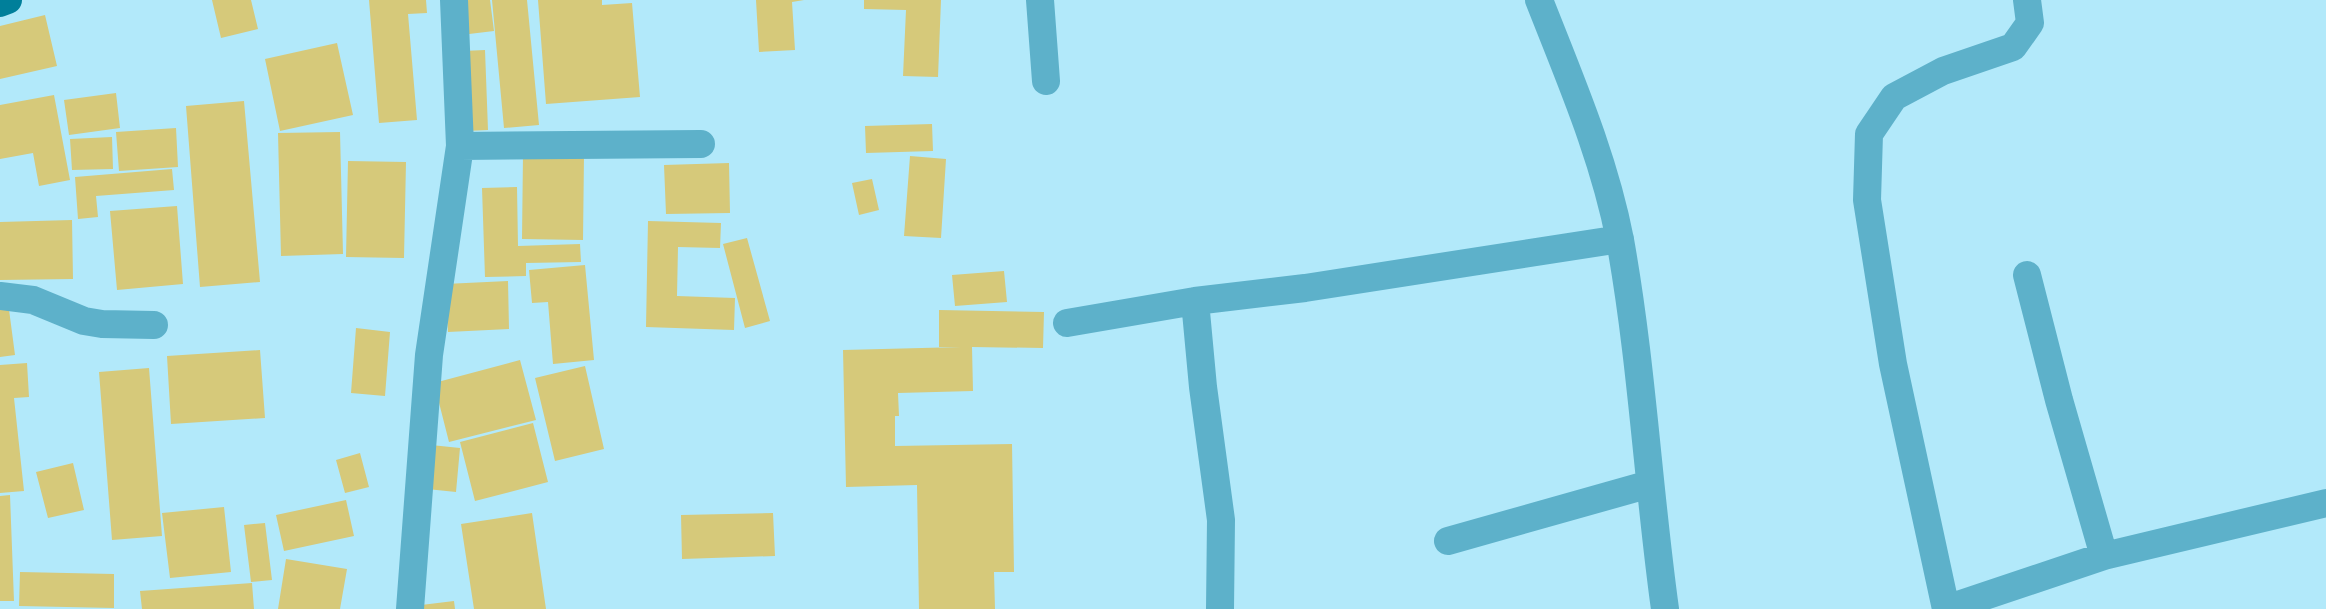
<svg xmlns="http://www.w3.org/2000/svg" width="2326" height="609" font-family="Lato,sans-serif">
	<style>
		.building { fill: #d6c97a }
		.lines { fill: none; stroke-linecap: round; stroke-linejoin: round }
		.minor { stroke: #5db1ca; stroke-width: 28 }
		.major { stroke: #007f9a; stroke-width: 28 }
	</style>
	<rect width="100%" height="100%" fill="#b2e9fa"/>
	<path class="building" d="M212 0H251L258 29 221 38Z
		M369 0H426L427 13 408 14 417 120 379 123Z
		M465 0H490L494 31 469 34Z
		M492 0H527L539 125 504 128Z
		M538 0H602V5L632 3 640 97 546 104Z
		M756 0H804L792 2 795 50 759 52Z
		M864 0H941L938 77 903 76 906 10 864 9Z
		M45 15 57 66 0 79V26Z
		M337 43 353 115 280 131 265 59Z
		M485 50 488 130 466 131 463 51Z
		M116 93 120 128 69 135 64 100Z
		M54 95 70 180 39 186 33 153 0 159V105Z
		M244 101 260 282 200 287 186 106Z
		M932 124 933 151 866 153 865 126Z
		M176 128 178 167 119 171 116 132Z
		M340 132 343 254 281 256 278 133Z
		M112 137 113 169 72 170 70 139Z
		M523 154 584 155 583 240 522 239Z
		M910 156 946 159 941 238 904 236Z
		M348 161 406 162 404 258 346 257Z
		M729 163 730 213 666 214 664 165Z
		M172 169 174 190 96 196 98 217 78 219 75 177Z
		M872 179 879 210 859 215 852 183Z
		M517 187 518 246 580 244 581 262 526 263V276L485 277 482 188Z
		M177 206 183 284 117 290 110 211Z
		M72 220 73 279 0 280V222Z
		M648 221 721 223 720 248 678 247 677 296 735 298 734 330 646 327Z
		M747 238 770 321 745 328 723 244Z
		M585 265 594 360 553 364 548 302 532 303 529 270Z
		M1004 271 1007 302 955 306 952 275Z
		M508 281 509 329 448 332 445 284Z
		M8 302 15 355 0 357V303Z
		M939 310 1044 312 1043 348 972 347 973 391 898 393 899 416H895V446L1012 444 1014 572H994L995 609H919L917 485 846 487 843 350 961 347H939Z
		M356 328 390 332 385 396 351 393Z
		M260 350 265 418 171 424 167 356Z
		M520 360 536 420 449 442 434 383Z
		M27 363 29 397 14 398 24 491 0 493V365Z
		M585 366 604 449 555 461 535 378Z
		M149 368 162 536 112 540 99 372Z
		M533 423 548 482 475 501 460 442Z
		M431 445 460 448 456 492 427 489Z
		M360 453 369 487 345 493 336 460Z
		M73 463 84 510 48 518 36 472Z
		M10 495 14 601H0V496Z
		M346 500 354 536 284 551 276 515Z
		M224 507 231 572 170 578 162 513Z
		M532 513 546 609H474L461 524Z
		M773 513 775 556 682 559 681 515Z
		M265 523 272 580 251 582 244 525Z
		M286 559 347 569 340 609H278Z
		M20 572 114 574V608L19 606Z
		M252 583 254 609H142L140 591Z
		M454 601 455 609H413V606Z"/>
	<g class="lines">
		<path class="minor" d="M1040 0 1046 81
			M1539 0C1570 79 1604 157 1620 240 1642 362 1648 487 1665 609
			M460 146 701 144
			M2027 275 2059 400 2104 556
			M0 296 33 300 84 321 102 324 154 325
			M1195 301 1203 387 1221 520 1220 609
			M1067 323 1195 301 1305 288 1620 239
			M1448 541 1650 484
			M410 609 429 355 460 146 454 0
			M1946 609 1893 364 1867 200 1869 134 1894 97 1943 71 2013 47 2030 23 2027 0
			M1946 609 2104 556 2326 503"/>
		<path class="major" d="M0 3 8 0"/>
	</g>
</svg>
